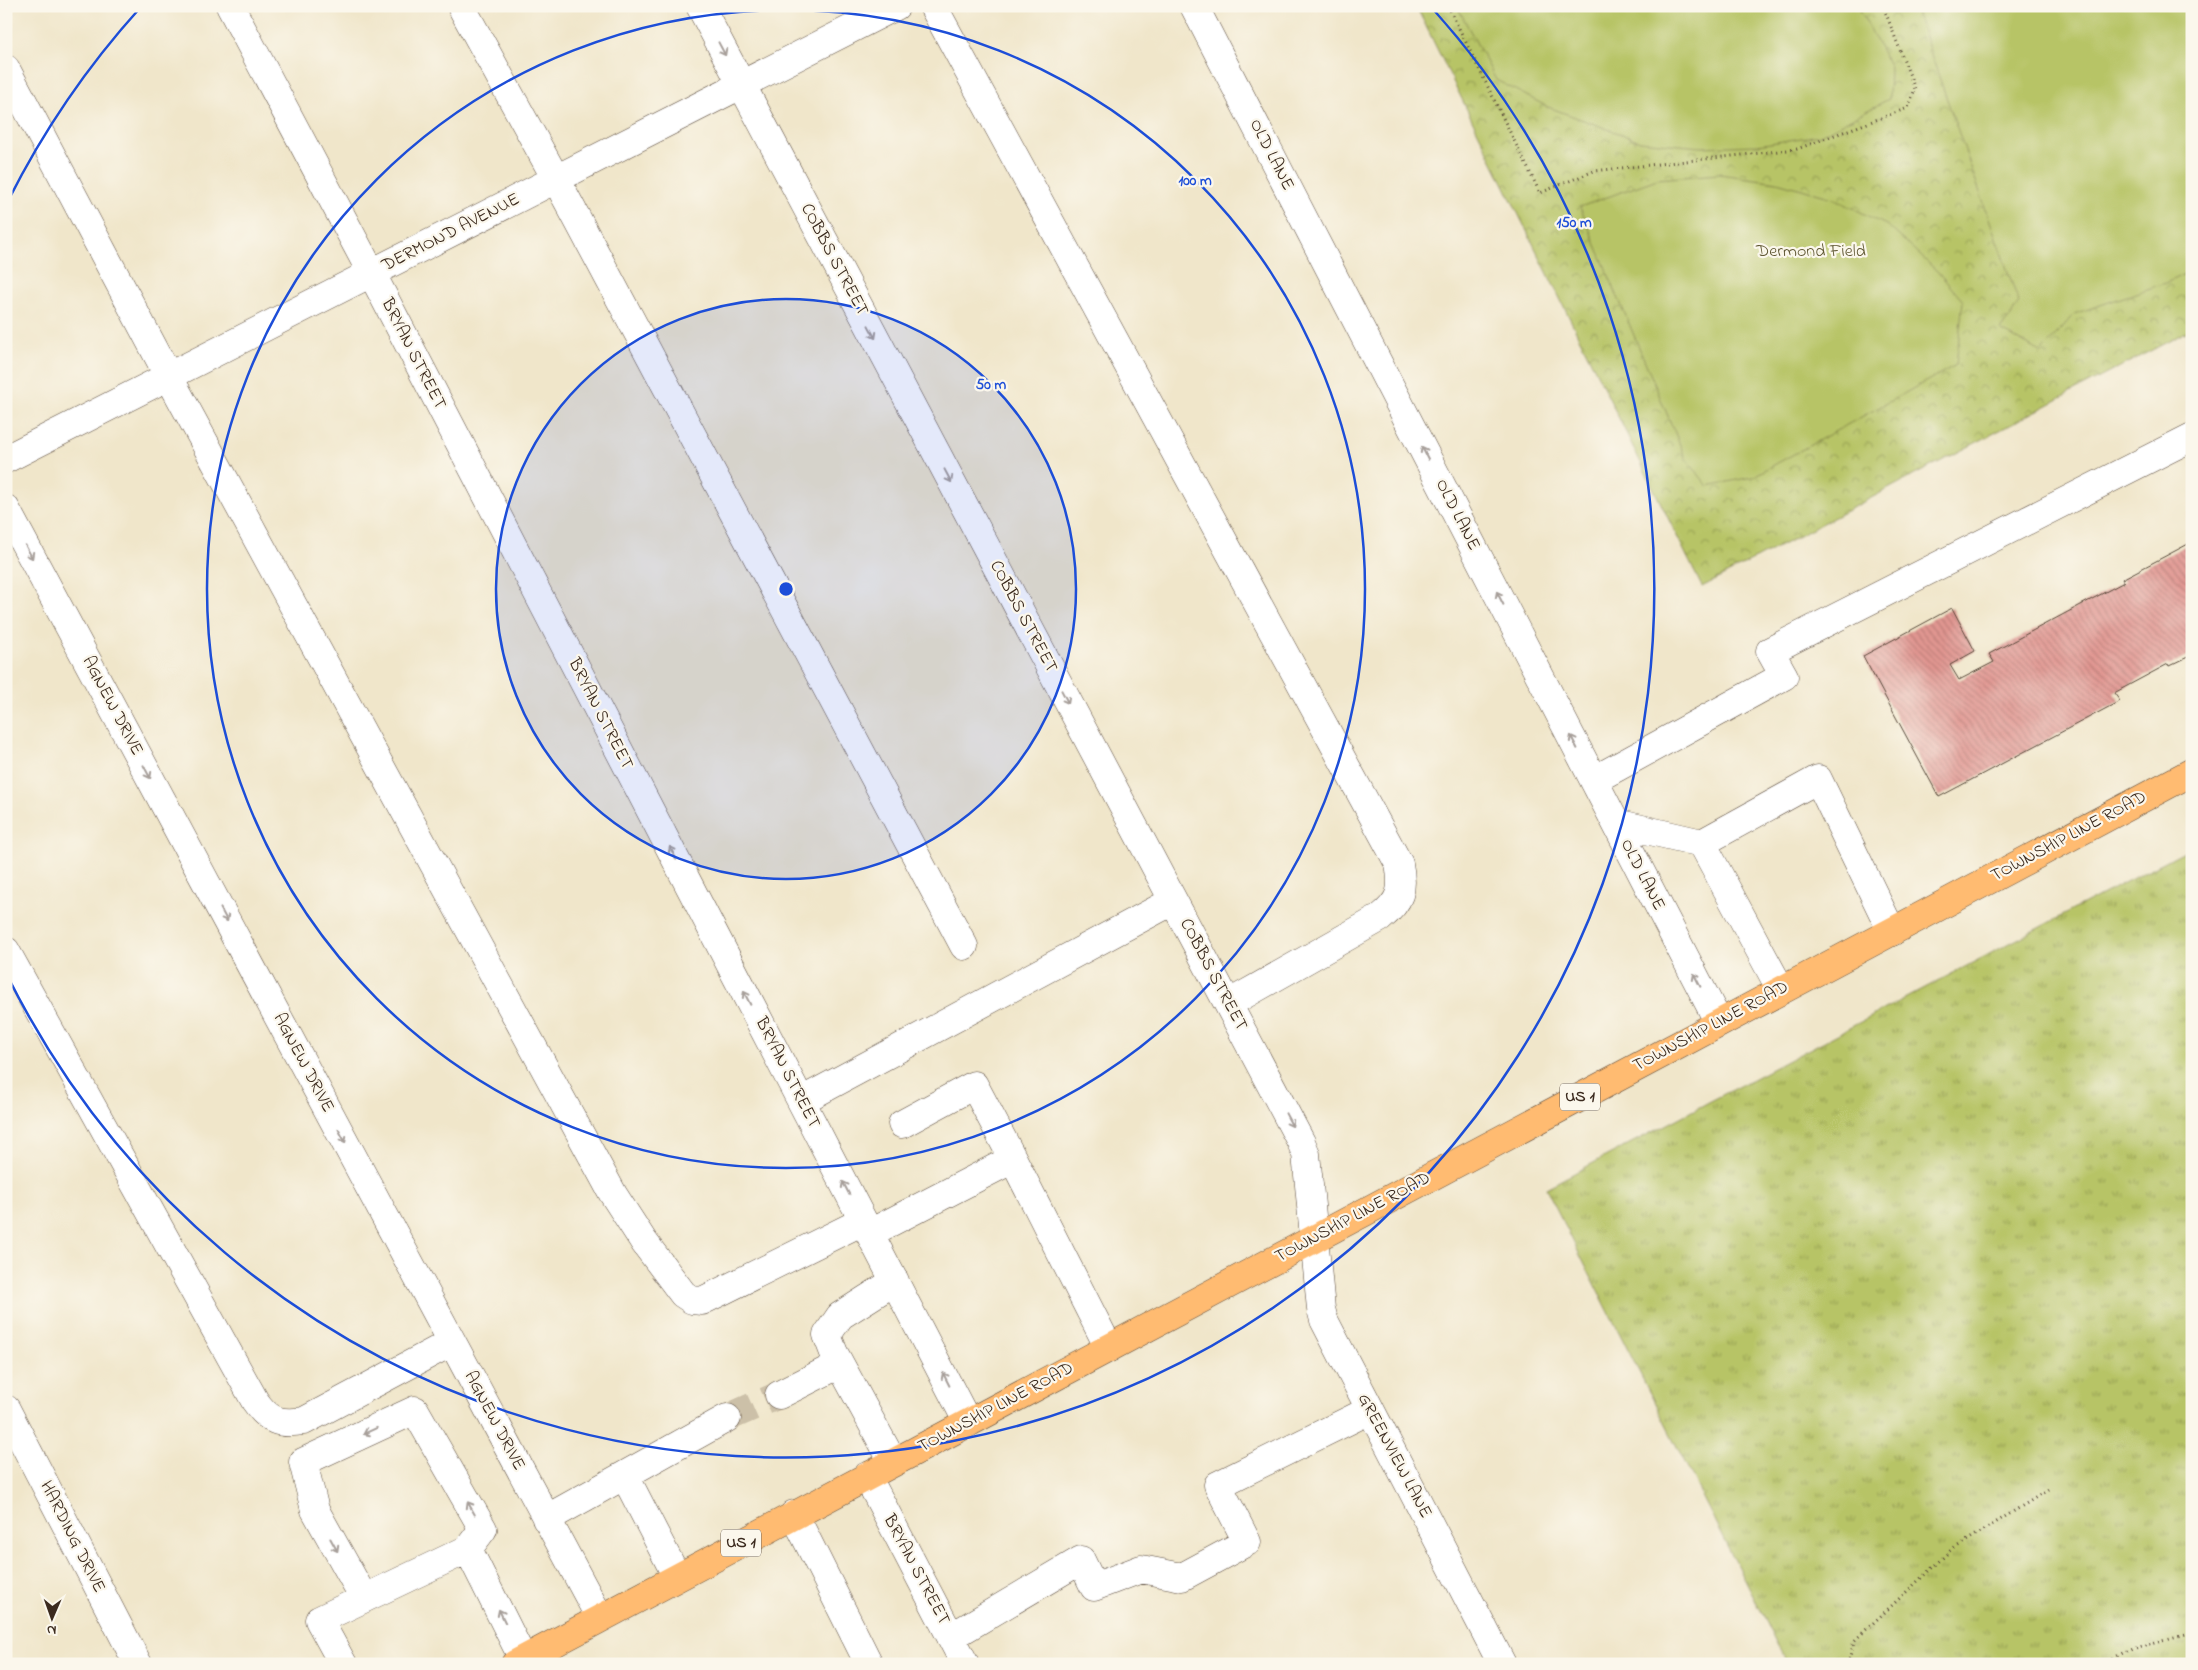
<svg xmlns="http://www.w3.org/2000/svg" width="2198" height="1670" font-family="'Indie Flower',sans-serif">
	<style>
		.grass { fill: url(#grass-tufts); stroke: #797742 }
		.park { fill: url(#park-crowns); stroke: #797742 }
		.pitch { fill: #b7c466; stroke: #797742 }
		.building { fill: url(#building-back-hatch) }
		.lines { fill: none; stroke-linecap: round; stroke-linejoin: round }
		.minor-tunnel { stroke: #ccc0a8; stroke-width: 28; stroke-dasharray: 28 14; stroke-linecap: butt }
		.minor-casing { stroke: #564638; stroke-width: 29 }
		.highway-casing { stroke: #564638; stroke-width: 29 }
		.path { stroke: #564638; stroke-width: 3; stroke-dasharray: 1 4; stroke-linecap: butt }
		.minor { stroke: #fff; stroke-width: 28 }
		.highway { stroke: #ffbb71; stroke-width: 28 }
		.oneway { stroke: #a79f9a }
		.ring { fill: none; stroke: #1d4ed8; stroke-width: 2.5 }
		.labels { text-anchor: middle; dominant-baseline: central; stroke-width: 4.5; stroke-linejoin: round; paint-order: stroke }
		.shield { fill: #fbf7ec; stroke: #75685c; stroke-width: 1 }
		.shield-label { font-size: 16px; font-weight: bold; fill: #3b2a1e }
		.street-label { font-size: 18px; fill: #3b2a1e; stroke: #fbf7ec }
		.park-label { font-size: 18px; fill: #605834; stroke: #fbf7ec }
		.centre { fill: #1d4ed8; stroke: #fbf7ec; stroke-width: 2.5 }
		.ring-label { font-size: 15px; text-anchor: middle; font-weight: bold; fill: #1d4ed8; stroke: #fbf7ec; stroke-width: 4.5; stroke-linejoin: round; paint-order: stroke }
	</style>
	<defs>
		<pattern id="grass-tufts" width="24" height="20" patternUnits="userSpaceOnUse" patternTransform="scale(1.25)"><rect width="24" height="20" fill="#b7c466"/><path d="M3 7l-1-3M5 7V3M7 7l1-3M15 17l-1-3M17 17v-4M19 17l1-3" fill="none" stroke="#969f53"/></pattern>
		<pattern id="park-crowns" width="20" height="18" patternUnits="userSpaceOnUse" patternTransform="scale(1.25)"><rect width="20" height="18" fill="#b7c466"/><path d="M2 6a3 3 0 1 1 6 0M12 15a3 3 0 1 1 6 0" fill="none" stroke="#969f53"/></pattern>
		<pattern id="building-back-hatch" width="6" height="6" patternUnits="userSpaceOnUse" patternTransform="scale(1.25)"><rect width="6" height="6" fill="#e19691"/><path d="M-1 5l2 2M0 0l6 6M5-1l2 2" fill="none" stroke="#b87b76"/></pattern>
	</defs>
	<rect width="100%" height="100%" fill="#fbf7ec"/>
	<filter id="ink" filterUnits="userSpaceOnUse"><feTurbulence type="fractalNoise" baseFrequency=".02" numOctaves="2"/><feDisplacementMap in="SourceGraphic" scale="10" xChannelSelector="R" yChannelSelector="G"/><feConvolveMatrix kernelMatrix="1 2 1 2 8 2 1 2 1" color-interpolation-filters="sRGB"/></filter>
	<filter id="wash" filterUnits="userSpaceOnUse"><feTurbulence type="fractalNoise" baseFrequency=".0096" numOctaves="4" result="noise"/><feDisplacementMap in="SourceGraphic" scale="20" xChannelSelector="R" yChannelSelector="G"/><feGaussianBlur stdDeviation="1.12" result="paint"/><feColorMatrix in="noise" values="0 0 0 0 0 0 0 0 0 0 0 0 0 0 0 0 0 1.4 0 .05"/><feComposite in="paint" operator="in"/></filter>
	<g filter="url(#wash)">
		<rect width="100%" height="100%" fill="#f0e6ca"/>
		<path class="grass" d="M2192 847V1664H1787L1546 1188Z"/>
		<path class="park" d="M1416 6H2192V329L1702 587Z"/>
		<path class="pitch" d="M1457 6H1858L1890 67 1889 99 1820 135 1758 145 1700 147 1640 141 1548 107 1496 80Z
			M1914 6H2192V270L2168 282 2074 314 2041 352 2000 330 2019 303Z
			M1719 174 1777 182 1833 198 1888 226 1937 271 1963 301 1956 365 1752 477 1708 486 1686 459 1580 207 1657 179Z"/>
		<g id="blocks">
			<path class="building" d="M2192 542V655L2169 666 2168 664 2114 693 2120 701 1939 797 1863 656 1952 608 1975 651 1950 665 1959 680 1994 662 1989 654 2124 582 2122 579Z"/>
		</g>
	</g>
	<g filter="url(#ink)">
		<use href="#blocks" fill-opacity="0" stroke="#564638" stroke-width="1"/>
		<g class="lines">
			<path class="minor-tunnel" d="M727 1418 779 1395"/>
			<defs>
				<path id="minor" d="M230 6 372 274 968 1423
					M461 6 556 179 964 946
					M700 6 1301 1142 1306 1154 1321 1309 1324 1320 1502 1664
					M933 6 1399 864C1404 890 1401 901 1380 918L1228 1004
					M1194 6 1719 1023
					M6 69 169 377 613 1194 644 1242 683 1294 692 1300 702 1301 863 1221
					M6 459 896 6
					M6 509 600 1618
					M1594 780 1784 676 1770 651 2192 437
					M1616 823 1702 843 1818 779 1892 932
					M1702 843 1781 990
					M6 951 255 1401C269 1421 279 1425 304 1421L452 1342
					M801 1101 1173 901
					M902 1124 974 1085 1013 1159
					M870 1233 1013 1159 1109 1348
					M779 1395 840 1364
					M6 1409 138 1664
					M893 1462 834 1353 827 1335 840 1316 895 1281
					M625 1476 677 1577
					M867 1476 965 1664
					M794 1514 869 1664
					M546 1519 727 1418
					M468 1549 523 1659
					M951 1637 1081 1560 1094 1587 1141 1569 1182 1577 1247 1542 1218 1485 1370 1410
					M343 1664 319 1620 468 1549 483 1529 415 1410 303 1462 315 1510 364 1598"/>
				<path id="highway" d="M515 1664 2192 772"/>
			</defs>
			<use href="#minor" class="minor-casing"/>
			<use href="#highway" class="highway-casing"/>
			<path class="path" d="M1448 6 1540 193 1594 171 1797 149 1908 108 1915 89 1883 6
				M1848 1664 1854 1641 1950 1551 2048 1490
				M2104 1664 2134 1648 2192 1632"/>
			<use href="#minor" class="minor"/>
			<use href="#highway" class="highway"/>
		</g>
		<defs><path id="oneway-shaft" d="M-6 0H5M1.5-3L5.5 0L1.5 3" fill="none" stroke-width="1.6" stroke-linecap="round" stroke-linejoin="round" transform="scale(1.25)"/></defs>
		<g class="oneway">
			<use href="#oneway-shaft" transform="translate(722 49) rotate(62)"/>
			<use href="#oneway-shaft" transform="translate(872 332) rotate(62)"/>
			<use href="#oneway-shaft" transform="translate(1425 453) rotate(-117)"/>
			<use href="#oneway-shaft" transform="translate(948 476) rotate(62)"/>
			<use href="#oneway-shaft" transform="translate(29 552) rotate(62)"/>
			<use href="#oneway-shaft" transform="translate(1500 598) rotate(-117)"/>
			<use href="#oneway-shaft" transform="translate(1065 697) rotate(62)"/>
			<use href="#oneway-shaft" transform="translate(1574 742) rotate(-117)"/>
			<use href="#oneway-shaft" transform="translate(147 772) rotate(62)"/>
			<use href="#oneway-shaft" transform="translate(673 853) rotate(-117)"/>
			<use href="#oneway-shaft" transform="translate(224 915) rotate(62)"/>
			<use href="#oneway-shaft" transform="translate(1697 980) rotate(-117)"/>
			<use href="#oneway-shaft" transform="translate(747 998) rotate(-117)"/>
			<use href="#oneway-shaft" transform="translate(1289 1120) rotate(62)"/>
			<use href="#oneway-shaft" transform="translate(342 1136) rotate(62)"/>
			<use href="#oneway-shaft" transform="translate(846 1188) rotate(-117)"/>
			<use href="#oneway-shaft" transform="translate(946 1379) rotate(-117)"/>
			<use href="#oneway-shaft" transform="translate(370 1431) rotate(155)"/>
			<use href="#oneway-shaft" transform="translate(471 1508) rotate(-120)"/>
			<use href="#oneway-shaft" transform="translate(334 1545) rotate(61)"/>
			<use href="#oneway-shaft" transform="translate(502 1616) rotate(-116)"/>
		</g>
	</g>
	<circle cx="786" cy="589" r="290" fill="#1d4ed8" fill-opacity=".12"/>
	<g class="ring">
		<circle cx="786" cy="589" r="290"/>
		<circle cx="786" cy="589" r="579"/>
		<path d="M8 201A869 869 0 0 1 140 8M1432 8A869 869 0 1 1 8 977"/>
	</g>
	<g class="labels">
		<g class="shield">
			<rect x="1560" y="1083.5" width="40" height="27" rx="4"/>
			<rect x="721" y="1529.5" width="40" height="27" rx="4"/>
		</g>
		<g class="shield-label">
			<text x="1580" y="1097">US 1</text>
			<text x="741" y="1543">US 1</text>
		</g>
		<g class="street-label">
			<text transform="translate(1271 155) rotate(63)">OLD LANE</text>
			<text transform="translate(451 233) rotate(-27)">DERMOND AVENUE</text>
			<text transform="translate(834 260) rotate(62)">COBBS STREET</text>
			<text transform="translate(413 354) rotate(63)">BRYAN STREET</text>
			<text transform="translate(1457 515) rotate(63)">OLD LANE</text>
			<text transform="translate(1023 617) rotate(62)">COBBS STREET</text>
			<text transform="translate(112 706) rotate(62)">AGNEW DRIVE</text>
			<text transform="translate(600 714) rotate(63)">BRYAN STREET</text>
			<text transform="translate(2069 837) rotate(-28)">TOWNSHIP LINE ROAD</text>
			<text transform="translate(1642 875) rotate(63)">OLD LANE</text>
			<text transform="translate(1213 975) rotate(62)">COBBS STREET</text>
			<text transform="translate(1711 1027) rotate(-28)">TOWNSHIP LINE ROAD</text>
			<text transform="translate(303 1063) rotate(62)">AGNEW DRIVE</text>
			<text transform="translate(787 1073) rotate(63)">BRYAN STREET</text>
			<text transform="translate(1353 1218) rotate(-28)">TOWNSHIP LINE ROAD</text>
			<text transform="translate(996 1408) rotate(-28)">TOWNSHIP LINE ROAD</text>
			<text transform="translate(494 1421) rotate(62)">AGNEW DRIVE</text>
			<text transform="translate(1394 1456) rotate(62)">GREENVIEW LANE</text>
			<text transform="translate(72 1537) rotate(63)">HARDING DRIVE</text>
			<text transform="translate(916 1570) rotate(62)">BRYAN STREET</text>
		</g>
		<g class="park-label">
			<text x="1811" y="252">Dermond Field</text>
		</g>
	</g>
	<circle cx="786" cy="589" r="8" class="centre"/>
	<g class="ring-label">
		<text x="1195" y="185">100 m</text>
		<text x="1574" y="227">150 m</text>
		<text x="991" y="389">50 m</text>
	</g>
	<rect width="2198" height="1670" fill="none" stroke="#fbf7ec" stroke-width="25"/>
	<g transform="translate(52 1618) rotate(182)" stroke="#fbf7ec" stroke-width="4" paint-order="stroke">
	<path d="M0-4L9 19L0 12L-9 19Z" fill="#3b2a1e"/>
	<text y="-8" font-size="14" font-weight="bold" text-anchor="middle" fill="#3b2a1e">N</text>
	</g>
</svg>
